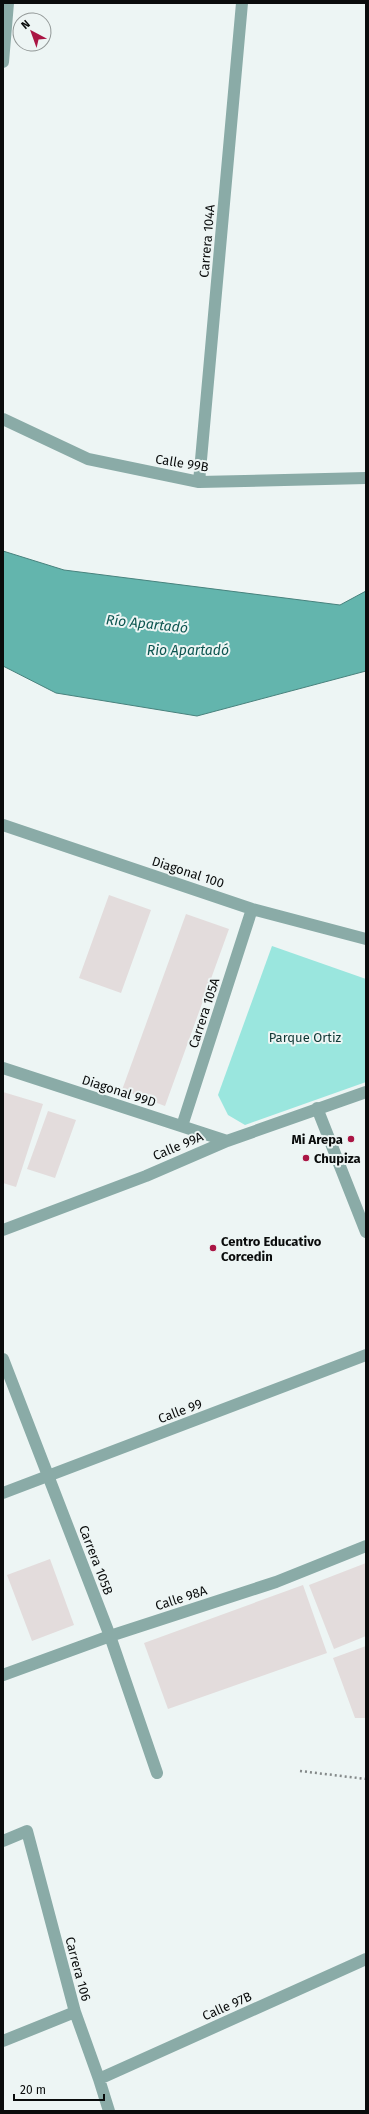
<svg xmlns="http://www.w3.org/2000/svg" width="369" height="2114" font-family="'Fira Sans',sans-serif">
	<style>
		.green { fill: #9ae6de }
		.water { fill: #63b5ad; stroke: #48827d }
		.building { fill: #e3dcdc }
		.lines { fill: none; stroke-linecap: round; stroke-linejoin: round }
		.path { stroke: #848989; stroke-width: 2.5; stroke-dasharray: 2 3; stroke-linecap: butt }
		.street { stroke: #8aaba7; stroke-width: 12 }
		.poi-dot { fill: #aa1544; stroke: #edf5f4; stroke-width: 1.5 }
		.labels { text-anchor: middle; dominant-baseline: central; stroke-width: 4; stroke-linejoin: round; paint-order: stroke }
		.street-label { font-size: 13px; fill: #0a0c0c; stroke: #edf5f4 }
		.park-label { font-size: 13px; fill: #0f3734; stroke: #edf5f4 }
		.poi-label { font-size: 13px; font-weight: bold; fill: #0a0c0c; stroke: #edf5f4; text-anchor: start }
		.water-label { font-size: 14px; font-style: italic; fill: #0c5550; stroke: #edf5f4 }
	</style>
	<rect width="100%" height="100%" fill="#edf5f4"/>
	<path class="green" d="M272 946 366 979V1082L245 1125 228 1115 218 1095Z"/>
	<path class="water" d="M3 551 64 570 340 605 366 591V671L197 716 56 693 3 666Z"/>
	<path class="building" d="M109 895 151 910 121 993 79 978Z
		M186 914 229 929 165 1106 122 1090Z
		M3 1092 43 1104 16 1187 3 1183Z
		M48 1111 76 1120 55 1178 27 1169Z
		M50 1559 74 1625 32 1641 7 1575Z
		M366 1563V1636L334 1649 309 1585Z
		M303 1585 327 1653 168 1709 144 1643Z
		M366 1646V1718H355L333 1658Z"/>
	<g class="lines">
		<path class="path" d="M300 1771 366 1779"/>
		<path class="street" d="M3 62 8 3
			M3 419 88 459 199 482 366 478
			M199 482 242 3
			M3 825 252 909 366 939
			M3 1068 227 1141
			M317 1108 366 1232
			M182 1126 252 909
			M3 1230 146 1176 227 1141 366 1092
			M3 1359 110 1636 157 1773
			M3 1493 366 1355
			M3 1675 110 1636 276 1582 366 1546
			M3 1841 27 1831 75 2012 99 2079 109 2111
			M3 2041 75 2012
			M99 2079 366 1959"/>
	</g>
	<g class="poi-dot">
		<circle cx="351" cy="1139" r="4"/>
		<circle cx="306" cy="1158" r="4"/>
		<circle cx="213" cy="1248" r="4"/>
	</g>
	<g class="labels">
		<g class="street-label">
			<text transform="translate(207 241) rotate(-85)">Carrera 104A</text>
			<text transform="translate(182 463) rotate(9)">Calle 99B</text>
			<text transform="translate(188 872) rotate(18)">Diagonal 100</text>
			<text transform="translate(204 1013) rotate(-72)">Carrera 105A</text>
			<text transform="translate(119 1091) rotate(18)">Diagonal 99D</text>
			<text transform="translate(178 1146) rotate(-23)">Calle 99A</text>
			<text transform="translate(180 1411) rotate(-21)">Calle 99</text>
			<text transform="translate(96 1560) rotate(69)">Carrera 105B</text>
			<text transform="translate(181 1598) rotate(-18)">Calle 98A</text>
			<text transform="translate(78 1969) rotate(75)">Carrera 106</text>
			<text transform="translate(227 2006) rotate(-24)">Calle 97B</text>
		</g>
		<g class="park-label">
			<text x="305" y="1037">Parque Ortiz</text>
		</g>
		<g class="poi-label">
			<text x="343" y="1139" text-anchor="end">Mi Arepa</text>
			<text x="314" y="1158">Chupiza</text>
			<text x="221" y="1241">Centro Educativo<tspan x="221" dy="15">Corcedin</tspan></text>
		</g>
		<g class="water-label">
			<text transform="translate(147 624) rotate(6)">Río Apartadó</text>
			<text x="188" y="650">Rio Apartadó</text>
		</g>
	</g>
	<rect width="369" height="2114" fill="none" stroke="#0a0c0c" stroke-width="8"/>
	<g transform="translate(32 32) rotate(319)"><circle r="19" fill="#edf5f4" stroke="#929897"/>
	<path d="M0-3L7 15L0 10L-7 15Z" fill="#aa1544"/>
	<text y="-6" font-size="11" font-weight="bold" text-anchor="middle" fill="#0a0c0c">N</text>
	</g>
	<path d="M14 2094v6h90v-6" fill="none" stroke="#0a0c0c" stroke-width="2"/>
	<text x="20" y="2094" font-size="12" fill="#0a0c0c" stroke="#edf5f4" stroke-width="3" paint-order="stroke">20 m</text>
</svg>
